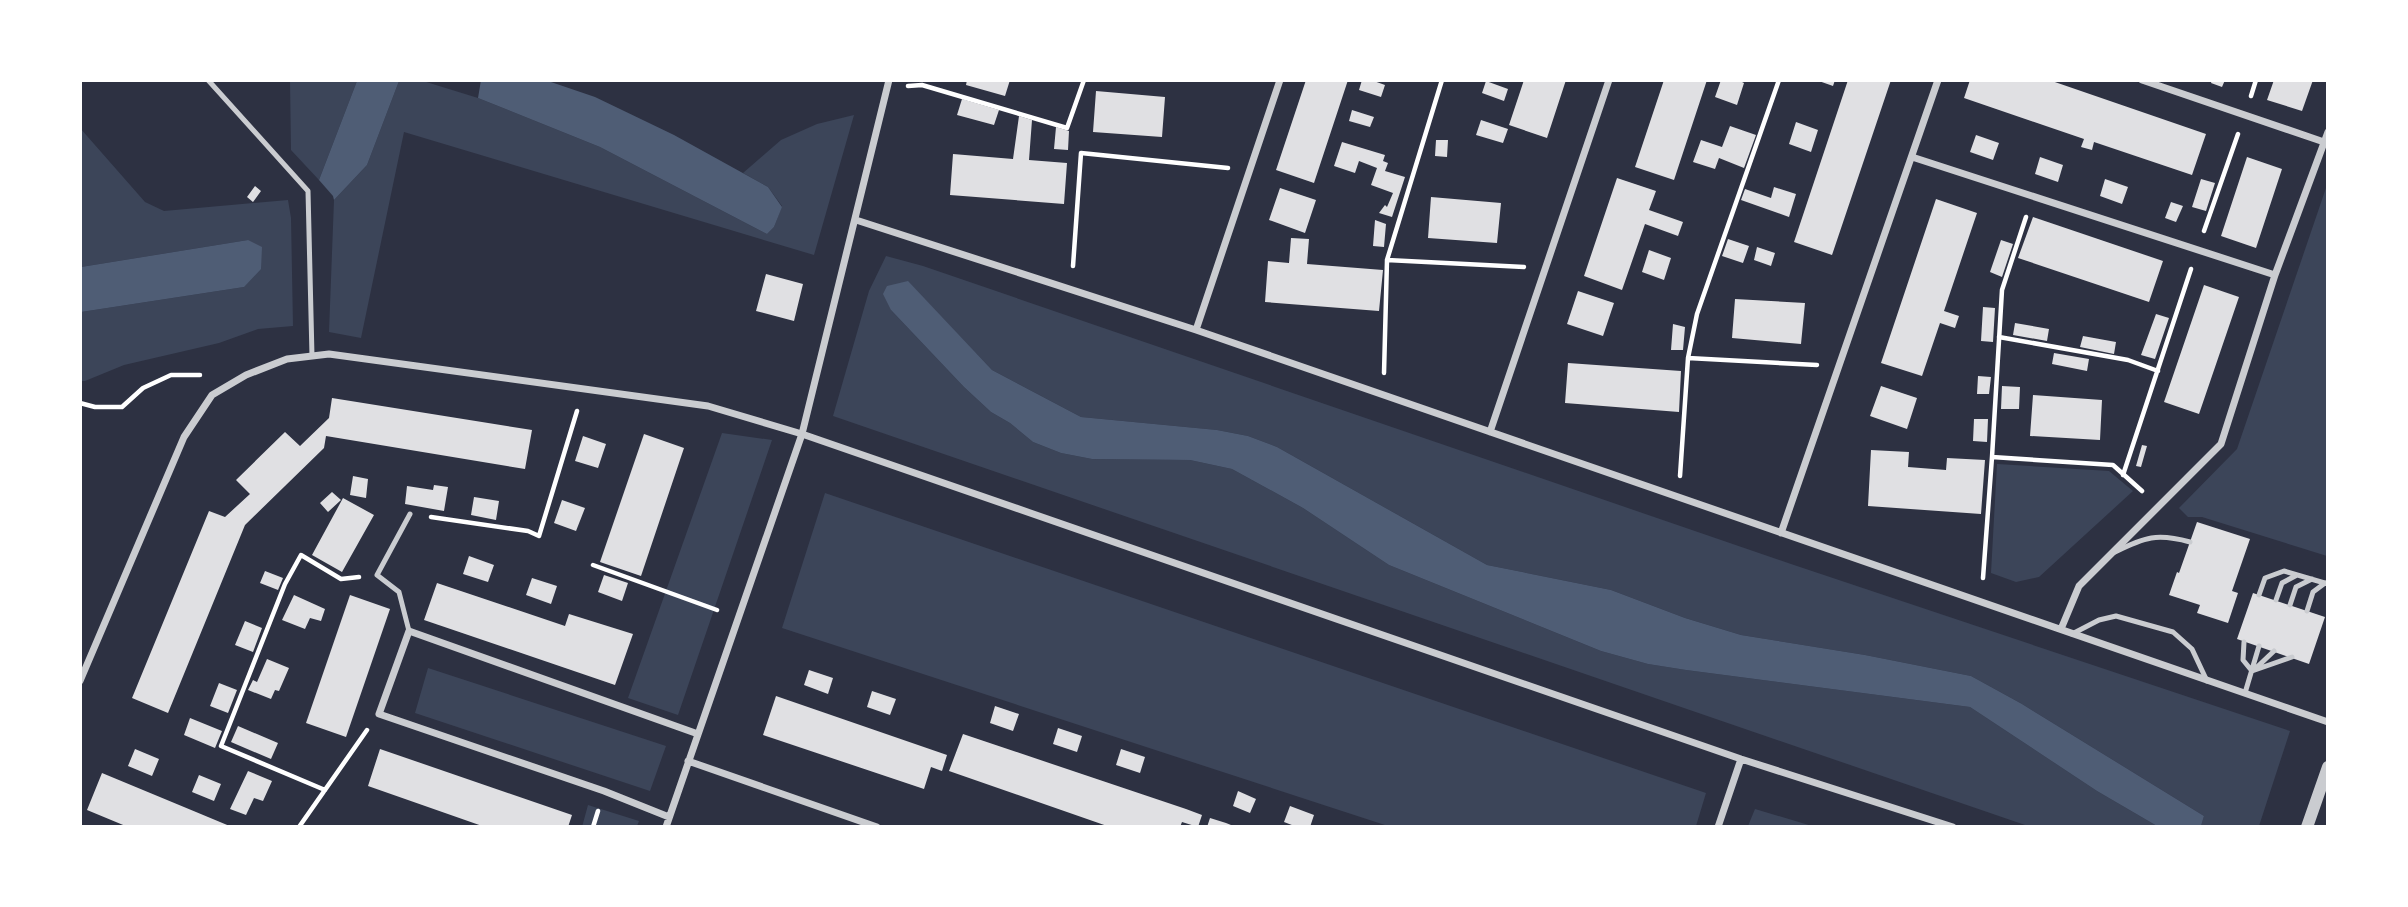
<svg xmlns="http://www.w3.org/2000/svg" width="2408" height="907" font-family="Inter,sans-serif">
	<style>
		.green { fill: #3c4559 }
		.water { fill: #4f5d75 }
		.building { fill: #e0e0e3 }
		.lines { fill: none; stroke-linecap: round; stroke-linejoin: round }
		.path { stroke: #fff; stroke-width: 4.5 }
		.service { stroke: #caccd0; stroke-width: 5 }
		.minor { stroke: #caccd0; stroke-width: 7 }
		.tertiary { stroke: #caccd0; stroke-width: 12 }
	</style>
	<rect width="100%" height="100%" fill="#2d3142"/>
	<path class="green" d="M290 81H357L319 180 291 150Z
		M399 81H423L478 98 600 147 767 234 774 227 782 206 768 187 743 173 781 140 817 124 854 115 814 255 404 132 361 338 329 332 334 200 367 165Z
		M80 128 145 202 164 211 288 200 291 218 293 326 258 329 219 343 124 365 85 381H81V312L244 287 248 240 81 267Z
		M2327 185V556L2202 517H2188L2179 508 2237 449Z
		M886 256 923 266 1791 564 2290 731 2259 826H2201L2204 816 2022 704 1971 676 1865 655 1741 635 1685 618 1611 590 1487 565 1277 447 1248 436 1217 430 1081 417 992 370 908 282 891 310 964 387 991 412 1010 423 1033 442 1061 453 1092 459 1190 460 1232 469 1303 508 1389 565 1601 651 1648 664 1686 670 1970 707 2097 791 2157 826H2028L833 416 869 291Z
		M722 433 772 440 678 715 628 698Z
		M1997 464 2109 471 2133 491 2039 577 2016 582 1991 573Z
		M825 493 1706 793 1696 826H1388L782 628Z
		M428 668 666 746 650 791 415 713Z
		M588 805 639 821 637 826 582 827Z
		M1755 809 1812 826H1748Z"/>
	<path class="water" d="M481 80 548 81 595 97 674 135 768 187 782 207 774 227 767 234 600 147 478 98Z
		M357 81H399L367 165 334 200 333 196 319 180Z
		M248 240 262 247 261 269 244 287 81 312V267Z
		M908 281 992 370 1081 417 1217 430 1248 436 1277 447 1487 565 1611 590 1685 618 1741 635 1865 655 1971 676 2022 704 2204 816 2201 826H2157L2097 791 1970 707 1686 670 1648 664 1601 651 1389 565 1303 508 1232 469 1190 460 1092 459 1061 453 1033 442 1010 423 991 412 964 387 891 310 883 294 887 286Z"/>
	<path class="building" d="M967 80H1010L1005 96 966 85Z
		M1306 80H1348L1314 183 1276 170Z
		M1362 80H1371L1385 85 1381 97 1359 90Z
		M1524 80H1566L1547 138 1509 125Z
		M1664 80H1707L1674 180 1635 167Z
		M1721 80H1738L1744 83 1737 105 1715 97Z
		M1816 80H1835L1833 86Z
		M1848 80H1891L1832 255 1794 242Z
		M1970 80H2049L2206 134 2192 175 2094 142 2092 150 2081 147 2084 139 1964 98Z
		M2212 80H2225L2222 87 2211 83Z
		M2274 80H2313L2302 111 2267 100Z
		M1486 81 1508 89 1504 101 1482 93Z
		M1096 91 1165 97 1162 137 1093 132Z
		M962 99 999 110 994 125 957 115Z
		M1352 110 1374 117 1370 127 1349 121Z
		M1019 116 1032 120 1029 160 1067 163 1064 204 950 195 953 154 1013 159Z
		M1481 120 1508 129 1503 143 1476 135Z
		M1796 122 1818 130 1811 152 1789 144Z
		M1730 126 1756 135 1744 168 1719 158 1715 169 1693 162 1701 140 1722 147Z
		M1056 127 1069 131 1068 150 1054 149Z
		M1976 135 1999 143 1993 160 1970 152Z
		M1436 140H1448L1447 157 1435 156Z
		M1342 142 1385 155 1383 161 1388 163 1385 171 1405 177 1392 217 1379 213 1385 205 1387 207 1393 193 1371 185 1377 168 1359 161 1355 173 1334 166Z
		M2040 157 2063 165 2058 182 2035 174Z
		M2247 157 2282 169 2256 248 2221 236Z
		M1617 178 1656 191 1649 210 1683 222 1678 236 1645 224 1622 290 1584 276Z
		M2105 179 2128 187 2122 204 2100 196Z
		M2201 179 2215 183 2206 211 2192 207Z
		M255 186 261 191 253 202 247 197Z
		M1774 187 1796 194 1789 217 1741 200 1745 189 1771 198Z
		M1280 188 1316 200 1305 233 1269 220Z
		M1431 197 1501 203 1497 243 1428 238Z
		M1936 199 1977 213 1944 311 1959 316 1955 328 1940 323 1922 376 1881 363Z
		M2171 202 2183 206 2176 222 2165 218Z
		M2033 217 2163 261 2149 302 2018 258Z
		M1375 220 1386 224 1384 247 1373 246Z
		M1291 238 1309 239 1307 264 1383 270 1379 311 1265 302 1268 261 1289 263Z
		M1728 239 1749 246 1743 263 1722 256Z
		M2001 240 2013 244 2002 277 1990 272Z
		M1757 247 1775 253 1771 266 1754 260Z
		M1649 250 1671 258 1664 280 1642 272Z
		M766 274 803 284 794 321 756 311Z
		M2204 285 2239 297 2199 414 2164 402Z
		M1578 291 1614 303 1603 336 1567 324Z
		M1735 299 1805 303 1801 344 1732 338Z
		M1983 307 1995 308 1993 342 1981 341Z
		M2156 314 2169 318 2155 359 2141 355Z
		M2015 323 2049 329 2047 341 2013 335Z
		M1673 324 1685 327 1683 350H1671Z
		M2083 336 2116 342 2114 354 2080 347Z
		M2054 353 2089 359 2087 371 2052 364Z
		M1568 363 1681 371 1679 412 1565 403Z
		M1978 376 1991 377 1989 394H1977Z
		M1881 386 1917 398 1907 429 1870 416Z
		M2002 386 2020 387 2019 409H2001Z
		M2033 395 2102 400 2100 440 2030 436Z
		M332 398 532 430 525 469 326 436 324 448 245 525 168 713 132 698 209 511 225 517 250 494 236 480 285 432 300 446 329 418Z
		M1974 419H1988L1987 442 1973 441Z
		M644 434 684 448 641 576 600 562Z
		M583 436 606 444 598 468 575 461Z
		M2142 445 2147 446 2141 467 2136 466Z
		M1871 450 1909 452 1908 467 1946 470 1947 458 1985 460 1981 514 1868 506Z
		M353 476 368 479 366 498 350 495Z
		M434 485 448 487 444 511 405 504 407 486 433 490Z
		M332 492 341 500 328 512 320 503Z
		M474 497 499 501 496 520 471 515Z
		M343 498 374 515 342 572 312 555Z
		M562 500 585 508 576 531 554 523Z
		M2197 522 2250 539 2232 591 2238 593 2228 623 2197 613 2200 605 2169 595 2177 572 2179 573Z
		M469 556 494 565 488 582 463 574Z
		M265 571 283 578 278 590 260 583Z
		M604 575 628 583 622 601 598 592Z
		M532 578 557 586 551 604 526 595Z
		M437 583 565 626 569 614 633 634 615 685 424 620Z
		M2253 593 2325 617 2309 664 2237 639Z
		M294 595 325 609 321 621 310 618 305 629 282 620Z
		M350 595 390 609 346 737 306 723Z
		M245 621 262 628 253 652 235 645Z
		M267 659 289 668 279 691 275 690 271 699 248 690 253 680 257 682Z
		M809 670 833 678 828 694 804 685Z
		M219 683 237 690 228 713 210 706Z
		M872 691 896 699 890 715 867 707Z
		M776 696 947 755 942 771 931 767 924 789 763 735Z
		M995 706 1019 714 1013 731 990 723Z
		M190 718 222 731 215 748 184 735Z
		M238 726 278 743 271 759 231 742Z
		M1058 728 1082 736 1077 752 1053 744Z
		M963 734 1186 809 1202 815 1198 827 1182 822 1180 827H1110L949 771Z
		M135 749 159 759 152 776 128 766Z
		M380 749 572 815 568 827H485L368 786Z
		M1121 749 1145 757 1140 773 1116 765Z
		M248 771 272 781 263 801 254 798 246 815 230 809Z
		M102 773 196 812 232 827H128L87 810Z
		M199 775 221 784 214 801 192 792Z
		M1238 791 1256 799 1250 813 1233 806Z
		M1290 806 1314 815 1310 827H1297L1284 822Z
		M1210 818 1226 823 1236 827H1207Z"/>
	<g class="lines">
		<path class="path" d="M908 86 922 85 1067 128 1084 80
			M2251 96 2256 80
			M2204 231 2238 134
			M1387 260 1442 80
			M1073 266 1081 153 1228 168
			M1999 337 2128 360 2158 371
			M1688 358 1697 314 1779 80
			M1384 373 1387 260 1524 267
			M80 403 95 407H122L143 388 171 375H200
			M1992 457 2002 290 2026 217
			M2123 475 2191 269
			M1680 476 1688 358 1817 365
			M431 517 528 531 539 536 577 411
			M593 565 717 610
			M1983 578 1992 457 2113 465 2142 491
			M325 790 221 746 285 584 301 555 341 579 359 577
			M299 827 367 730
			M593 827 598 811"/>
		<path class="service" d="M208 80 308 191 312 356
			M2115 552C2145 537 2157 533 2190 542
			M2259 595 2265 578 2284 571 2328 584
			M2276 600 2282 583 2297 575
			M2290 605 2296 587 2312 579
			M2307 611 2313 592 2325 583
			M409 631 399 592 377 575 410 514
			M2072 634 2099 620 2116 616 2173 632 2192 649 2207 681
			M2244 642 2243 660 2252 671
			M2255 669 2274 651
			M2252 671 2292 657
			M2245 693 2259 646"/>
		<path class="minor" d="M2142 80 2324 142
			M1912 157 2275 275
			M856 220 1196 330 2328 722
			M1196 330 1280 80
			M1490 432 1609 80
			M1781 533 1938 80
			M2061 629 2079 586 2221 444 2275 275 2328 132
			M80 681 184 437 212 395 246 375 287 359 329 354 708 406 802 434 1741 759 1953 827
			M688 761 877 827
			M669 817 604 791 379 714 409 631 698 734
			M666 827 802 434 889 80
			M1718 827 1741 759"/>
		<path class="tertiary" d="M2307 827 2328 767"/>
	</g>
	<rect width="2408" height="907" fill="none" stroke="#ffffff" stroke-width="164"/>
</svg>
